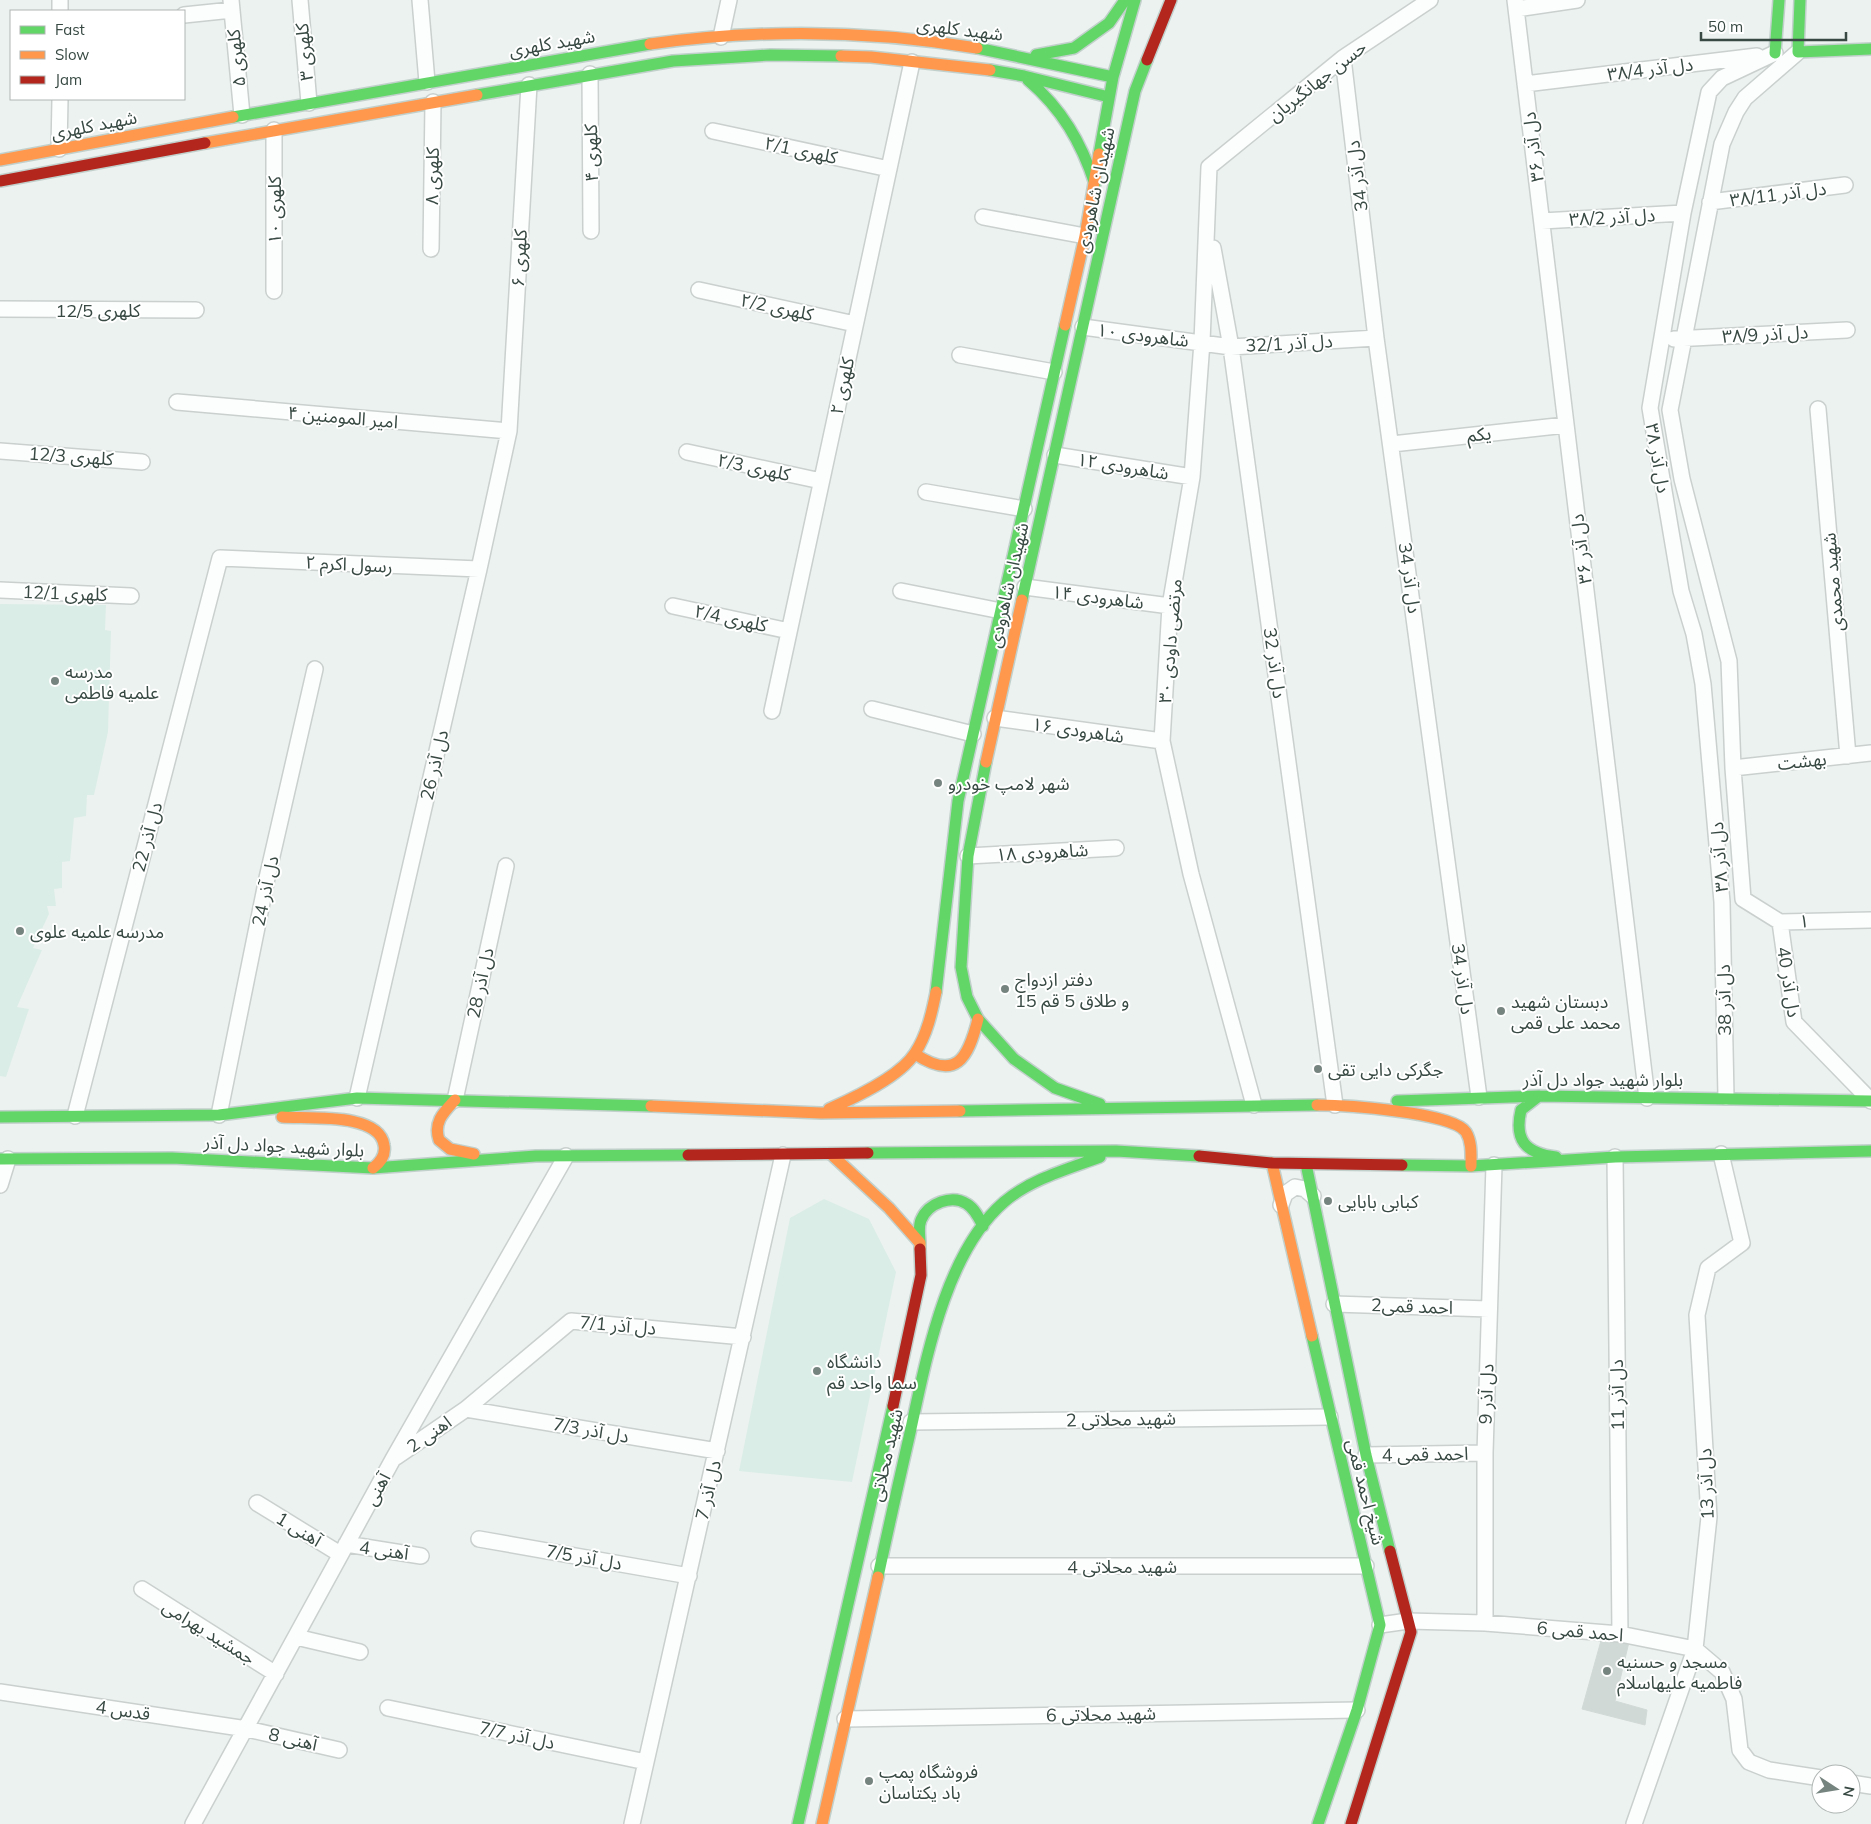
<svg xmlns="http://www.w3.org/2000/svg" width="1871" height="1824" font-family="Mulish,'Noto Sans Arabic',sans-serif">
	<style>
		.education { fill: #dbede7 }
		.building { fill: #d1d9d6; stroke: #d2dad7 }
		.lines { fill: none; stroke-linecap: round; stroke-linejoin: round }
		.street-casing { stroke: #c9d0ce; stroke-width: 18 }
		.fast-casing { stroke: #c2d0cc; stroke-width: 14 }
		.slow-casing { stroke: #c2d0cc; stroke-width: 14 }
		.jam-casing { stroke: #c2d0cc; stroke-width: 14 }
		.street { stroke: #fcfdfd; stroke-width: 15 }
		.fast { stroke: #63d668; stroke-width: 11 }
		.slow { stroke: #ff974d; stroke-width: 11 }
		.jam { stroke: #b3261e; stroke-width: 11 }
		.poi-dot { fill: #76847f; stroke: #fff; stroke-width: 2 }
		.labels { text-anchor: middle; dominant-baseline: central; stroke-width: 4; stroke-linejoin: round; paint-order: stroke }
		.street-label { font-size: 18px; fill: #374942; stroke: #fff }
		.poi-label { font-size: 18px; fill: #374942; stroke: #fff; text-anchor: start }
	</style>
	<rect width="100%" height="100%" fill="#ecf2f0"/>
	<path class="education" d="M0 604 106 605 105 630 111 631 108 732 94 795H87L86 816 74 818 70 861 62 862V888L54 889 56 906H47L49 914 33 948 42 950 17 1007 29 1009 6 1077 0 1076Z
		M824 1199 869 1219 896 1272 852 1482 739 1471 790 1218Z"/>
	<path class="building" d="M1602 1637 1629 1642 1615 1701 1647 1710 1645 1725 1582 1709Z"/>
	<g class="lines">
		<defs>
			<path id="street" d="M231 0 242 115
				M300 0 309 103
				M420 0 427 82
				M1515 0 1647 1098
				M1517 9 1577 0
				M60 11V0
				M184 15 232 10
				M721 37 729 0
				M1798 52 1745 98 1736 112 1722 144 1670 410 1682 479 1729 661 1733 768 1743 899 1780 922 1871 920
				M1343 58 1376 338 1479 1097
				M590 74 591 231
				M1525 84 1757 56
				M274 130V291
				M713 131 889 169
				M59 149 60 99
				M1710 202 1845 185
				M983 217 1085 236
				M1542 221 1683 213
				M1213 248 1231 347 1335 1105
				M431 249 433 102
				M699 290 855 324
				M0 309 196 310
				M1083 327 1231 347 1376 338
				M1674 339 1847 330
				M960 355 1054 372
				M177 402 509 431
				M1818 409 1848 756
				M1392 444 1566 425
				M0 451 142 462
				M687 452 821 481
				M1055 455 1192 477
				M926 492 1024 509
				M1025 587 1170 606
				M0 590 131 596
				M901 591 1001 611
				M673 606 789 631
				M872 709 973 734
				M772 711 912 62
				M995 718 1162 741
				M1733 768 1871 753
				M968 856 1116 848
				M1780 922 1794 1022 1871 1101
				M1726 1097 1722 902 1703 684 1694 634 1681 591 1650 408 1683 213 1709 92 1722 78 1775 53
				M357 1098 479 569 509 431 529 85
				M455 1100 506 866
				M1254 1105 1191 874 1162 741 1170 606 1192 477 1202 342 1209 167 1343 58 1430 0
				M219 1115 267 878 315 669
				M75 1116 220 558 479 569
				M1615 1157 1620 1634
				M0 1185 8 1159
				M1281 1205 1285 1194 1295 1187 1305 1189 1313 1196
				M1334 1304 1489 1309
				M466 1409 717 1451
				M911 1422 1330 1417
				M1366 1455 1485 1453
				M396 1457 466 1409 571 1321 743 1337
				M257 1503 340 1554
				M479 1539 689 1576
				M346 1544 421 1556
				M879 1566H1366
				M142 1589 276 1674
				M1485 1623V1453L1494 1165
				M1380 1625 1408 1621 1485 1623 1620 1634 1695 1649 1722 1672 1734 1699 1740 1750 1749 1762 1769 1770 1821 1778
				M296 1637 360 1652
				M0 1692 247 1729 339 1750
				M388 1708 646 1762
				M845 1719 1357 1710
				M1851 1783 1871 1786
				M193 1824 393 1459 566 1156
				M632 1824 783 1155
				M1634 1824 1695 1649 1709 1517 1697 1315 1708 1268 1742 1243 1721 1154"/>
			<path id="fast" d="M1800 0 1798 52 1871 49
				M977 48 1113 77
				M1775 53 1779 0
				M1036 55 1074 48 1109 23 1125 0
				M990 70 1024 76 1109 97
				M1028 80C1062 109 1081 142 1095 184
				M477 95 673 61 770 55 841 56
				M233 117 650 44
				M1099 154 1113 77 1135 0
				M1022 600 1135 91 1147 60
				M986 762 968 856 961 967 967 997 978 1019 1014 1059 1055 1088 1100 1104
				M936 992 958 801 1065 325
				M1539 1096 1521 1110C1514 1140 1525 1153 1556 1157
				M1397 1101 1539 1096 1871 1101
				M960 1111 1317 1105
				M0 1117 219 1115 357 1098 651 1106
				M868 1153 1116 1151 1199 1156
				M0 1159 172 1158 373 1168 536 1156 688 1155
				M1306 1164 1366 1455 1390 1551
				M1402 1165 1471 1166 1615 1157 1871 1151
				M920 1243C920 1235 918 1227 921 1220 928 1203 952 1194 967 1204 975 1209 979 1218 983 1226
				M1312 1336 1380 1625 1357 1710 1318 1824
				M878 1577C888 1529 899 1481 910 1433 926 1360 945 1253 1004 1202 1031 1179 1068 1169 1100 1157
				M798 1824 893 1406"/>
			<path id="slow" d="M650 44C758 29 869 30 977 48
				M841 56 871 57 990 70
				M205 143 477 95
				M0 160 233 117
				M1065 325 1085 236 1099 154
				M986 762 1022 600
				M915 1054C956 1081 968 1059 978 1019
				M455 1100C444 1112 433 1122 439 1140L450 1149 474 1154
				M1317 1105C1343 1105 1453 1112 1466 1132 1472 1142 1471 1155 1471 1166
				M651 1106 821 1113 960 1111
				M829 1109C854 1098 900 1077 915 1053 927 1035 932 1012 936 992
				M282 1117C308 1119 379 1112 384 1145 386 1155 381 1162 373 1168
				M832 1155 889 1208 920 1243V1249
				M1272 1163 1312 1336
				M822 1824 878 1577"/>
			<path id="jam" d="M1147 60 1171 0
				M0 181 205 143
				M688 1155 868 1153
				M1199 1156 1272 1163 1402 1165
				M893 1406 921 1275 920 1249
				M1351 1824 1411 1632 1390 1551"/>
		</defs>
		<use href="#street" class="street-casing"/>
		<use href="#fast" class="fast-casing"/>
		<use href="#slow" class="slow-casing"/>
		<use href="#jam" class="jam-casing"/>
		<use href="#street" class="street"/>
		<use href="#fast" class="fast"/>
		<use href="#slow" class="slow"/>
		<use href="#jam" class="jam"/>
	</g>
	<g class="poi-dot">
		<circle cx="55" cy="681" r="5"/>
		<circle cx="938" cy="783" r="5"/>
		<circle cx="20" cy="931" r="5"/>
		<circle cx="1005" cy="989" r="5"/>
		<circle cx="1501" cy="1011" r="5"/>
		<circle cx="1318" cy="1069" r="5"/>
		<circle cx="1328" cy="1201" r="5"/>
		<circle cx="817" cy="1371" r="5"/>
		<circle cx="1607" cy="1671" r="5"/>
		<circle cx="869" cy="1781" r="5"/>
	</g>
	<g class="labels">
		<g class="street-label">
			<text transform="translate(960 29) rotate(7)">شهید کلهری</text>
			<text transform="translate(552 43) rotate(-10)">شهید کلهری</text>
			<text transform="translate(304 52) rotate(-95)">کلهری ۳</text>
			<text transform="translate(236 58) rotate(-96)">کلهری ۵</text>
			<text transform="translate(1650 69) rotate(-7)">دل آذر ۳۸/4</text>
			<text transform="translate(1317 81) rotate(-38)">حسن جهانگیریان</text>
			<text transform="translate(94 125) rotate(-11)">شهید کلهری</text>
			<text transform="translate(1533 147) rotate(-97)">دل آذر ۳۶</text>
			<text transform="translate(801 150) rotate(12)">کلهری ۲/1</text>
			<text transform="translate(591 153) rotate(-91)">کلهری ۴</text>
			<text transform="translate(432 176) rotate(-89)">کلهری ۸</text>
			<text transform="translate(1357 176) rotate(-97)">دل آذر 34</text>
			<text transform="translate(1095 190) rotate(-78)">شهیدان شاهرودی</text>
			<text transform="translate(1778 194) rotate(-7)">دل آذر ۳۸/11</text>
			<text transform="translate(274 210) rotate(-90)">کلهری ۱۰</text>
			<text transform="translate(1612 217) rotate(-3)">دل آذر ۳۸/2</text>
			<text transform="translate(519 258) rotate(-87)">کلهری ۶</text>
			<text transform="translate(777 307) rotate(12)">کلهری ۲/2</text>
			<text x="98" y="310">کلهری 12/5</text>
			<text transform="translate(1765 334) rotate(-3)">دل آذر ۳۸/9</text>
			<text transform="translate(1143 335) rotate(7)">شاهرودی ۱۰</text>
			<text transform="translate(1289 343) rotate(-3)">دل آذر 32/1</text>
			<text transform="translate(842 386) rotate(-78)">کلهری ۲</text>
			<text transform="translate(343 417) rotate(5)">امیر المومنین ۴</text>
			<text transform="translate(1479 434) rotate(-6)">یکم</text>
			<text transform="translate(71 456) rotate(4)">کلهری 12/3</text>
			<text transform="translate(1658 458) rotate(80)">دل آذر ۳۸</text>
			<text transform="translate(1123 466) rotate(9)">شاهرودی ۱۲</text>
			<text transform="translate(754 467) rotate(12)">کلهری ۲/3</text>
			<text transform="translate(1581 549) rotate(-97)">دل آذر ۳۶</text>
			<text transform="translate(349 564) rotate(3)">رسول اکرم ۲</text>
			<text transform="translate(1410 578) rotate(82)">دل آذر 34</text>
			<text transform="translate(1833 582) rotate(-95)">شهید محمدی</text>
			<text transform="translate(1008 585) rotate(-77)">شهیدان شاهرودی</text>
			<text transform="translate(65 593) rotate(2)">کلهری 12/1</text>
			<text transform="translate(1098 597) rotate(7)">شاهرودی ۱۴</text>
			<text transform="translate(731 618) rotate(12)">کلهری ۲/4</text>
			<text transform="translate(1170 641) rotate(-85)">۳۰ مرتضی داودی</text>
			<text transform="translate(1275 663) rotate(82)">دل آذر 32</text>
			<text transform="translate(1078 730) rotate(8)">شاهرودی ۱۶</text>
			<text transform="translate(1802 761) rotate(-6)">بهشت</text>
			<text transform="translate(434 765) rotate(-77)">دل آذر 26</text>
			<text transform="translate(147 837) rotate(-75)">دل آذر 22</text>
			<text transform="translate(1042 852) rotate(-3)">شاهرودی ۱۸</text>
			<text transform="translate(1719 857) rotate(-94)">دل آذر ۳۸</text>
			<text transform="translate(265 891) rotate(-78)">دل آذر 24</text>
			<text transform="translate(1804 921) rotate(-1)">۱</text>
			<text transform="translate(1463 979) rotate(82)">دل آذر 34</text>
			<text transform="translate(1789 982) rotate(81)">دل آذر 40</text>
			<text transform="translate(480 983) rotate(-78)">دل آذر 28</text>
			<text transform="translate(1724 1000) rotate(-91)">دل آذر 38</text>
			<text x="1603" y="1079">بلوار شهید جواد دل آذر</text>
			<text transform="translate(284 1146) rotate(3)">بلوار شهید جواد دل آذر</text>
			<text transform="translate(1412 1306) rotate(2)">احمد قمی2</text>
			<text transform="translate(618 1325) rotate(5)">دل آذر 7/1</text>
			<text transform="translate(1486 1394) rotate(-88)">دل آذر 9</text>
			<text transform="translate(1617 1395) rotate(-91)">دل آذر 11</text>
			<text transform="translate(1121 1419) rotate(-1)">شهید محلاتی 2</text>
			<text transform="translate(591 1430) rotate(10)">دل آذر 7/3</text>
			<text transform="translate(429 1434) rotate(-35)">اهنی 2</text>
			<text transform="translate(1425 1454) rotate(-1)">احمد قمی 4</text>
			<text transform="translate(886 1455) rotate(-77)">شهید محلاتی</text>
			<text transform="translate(1706 1484) rotate(-92)">دل آذر 13</text>
			<text transform="translate(377 1489) rotate(-61)">آهنی</text>
			<text transform="translate(708 1490) rotate(-77)">دل آذر 7</text>
			<text transform="translate(1366 1492) rotate(76)">شیخ احمد قمی</text>
			<text transform="translate(299 1529) rotate(31)">آهنی 1</text>
			<text transform="translate(384 1550) rotate(8)">آهنی 4</text>
			<text transform="translate(584 1557) rotate(10)">دل آذر 7/5</text>
			<text x="1122" y="1566">شهید محلاتی 4</text>
			<text transform="translate(1580 1631) rotate(5)">احمد قمی 6</text>
			<text transform="translate(209 1632) rotate(32)">جمشید بهرامی</text>
			<text transform="translate(123 1710) rotate(8)">قدس 4</text>
			<text transform="translate(1101 1714) rotate(-1)">شهید محلاتی 6</text>
			<text transform="translate(517 1735) rotate(12)">دل آذر 7/7</text>
			<text transform="translate(293 1739) rotate(13)">آهنی 8</text>
		</g>
		<g class="poi-label">
			<text x="65" y="671">مدرسه<tspan x="65" dy="21">علمیه فاطمی</tspan></text>
			<text x="948" y="783">شهر لامپ خودرو</text>
			<text x="30" y="931">مدرسه علمیه علوی</text>
			<text x="1015" y="979">دفتر ازدواج<tspan x="1015" dy="21">15 و طلاق 5 قم</tspan></text>
			<text x="1511" y="1001">دبستان شهید<tspan x="1511" dy="21">محمد علی قمی</tspan></text>
			<text x="1328" y="1069">جگرکی دایی تقی</text>
			<text x="1338" y="1201">کبابی بابایی</text>
			<text x="827" y="1361">دانشگاه<tspan x="827" dy="21">سما واحد قم</tspan></text>
			<text x="1617" y="1661">مسجد و حسنیه<tspan x="1617" dy="21">فاطمیه علیهاسلام</tspan></text>
			<text x="879" y="1771">فروشگاه پمپ<tspan x="879" dy="21">باد یکتاسان</tspan></text>
		</g>
	</g>
	<rect x="10" y="10" width="175" height="90" fill="#ffffff" stroke="#afb6b3"/>
	<rect x="20" y="26" width="25" height="8" fill="#63d668" stroke="#afb6b3"/>
	<text x="55" y="35" font-size="15" fill="#374942">Fast</text>
	<rect x="20" y="51" width="25" height="8" fill="#ff974d" stroke="#afb6b3"/>
	<text x="55" y="60" font-size="15" fill="#374942">Slow</text>
	<rect x="20" y="76" width="25" height="8" fill="#b3261e" stroke="#afb6b3"/>
	<text x="55" y="85" font-size="15" fill="#374942">Jam</text>
	<g transform="translate(1836 1789) rotate(102)"><circle r="24" fill="#ffffff" stroke="#afb6b3"/>
	<path d="M0-4L9 19L0 12L-9 19Z" fill="#76847f"/>
	<text y="-8" font-size="14" font-weight="bold" text-anchor="middle" fill="#374942">N</text>
	</g>
	<path d="M1701 32v8h145v-8" fill="none" stroke="#374942" stroke-width="2.5"/>
	<text x="1708" y="32" font-size="15" fill="#374942" stroke="#ffffff" stroke-width="4" paint-order="stroke">50 m</text>
</svg>
